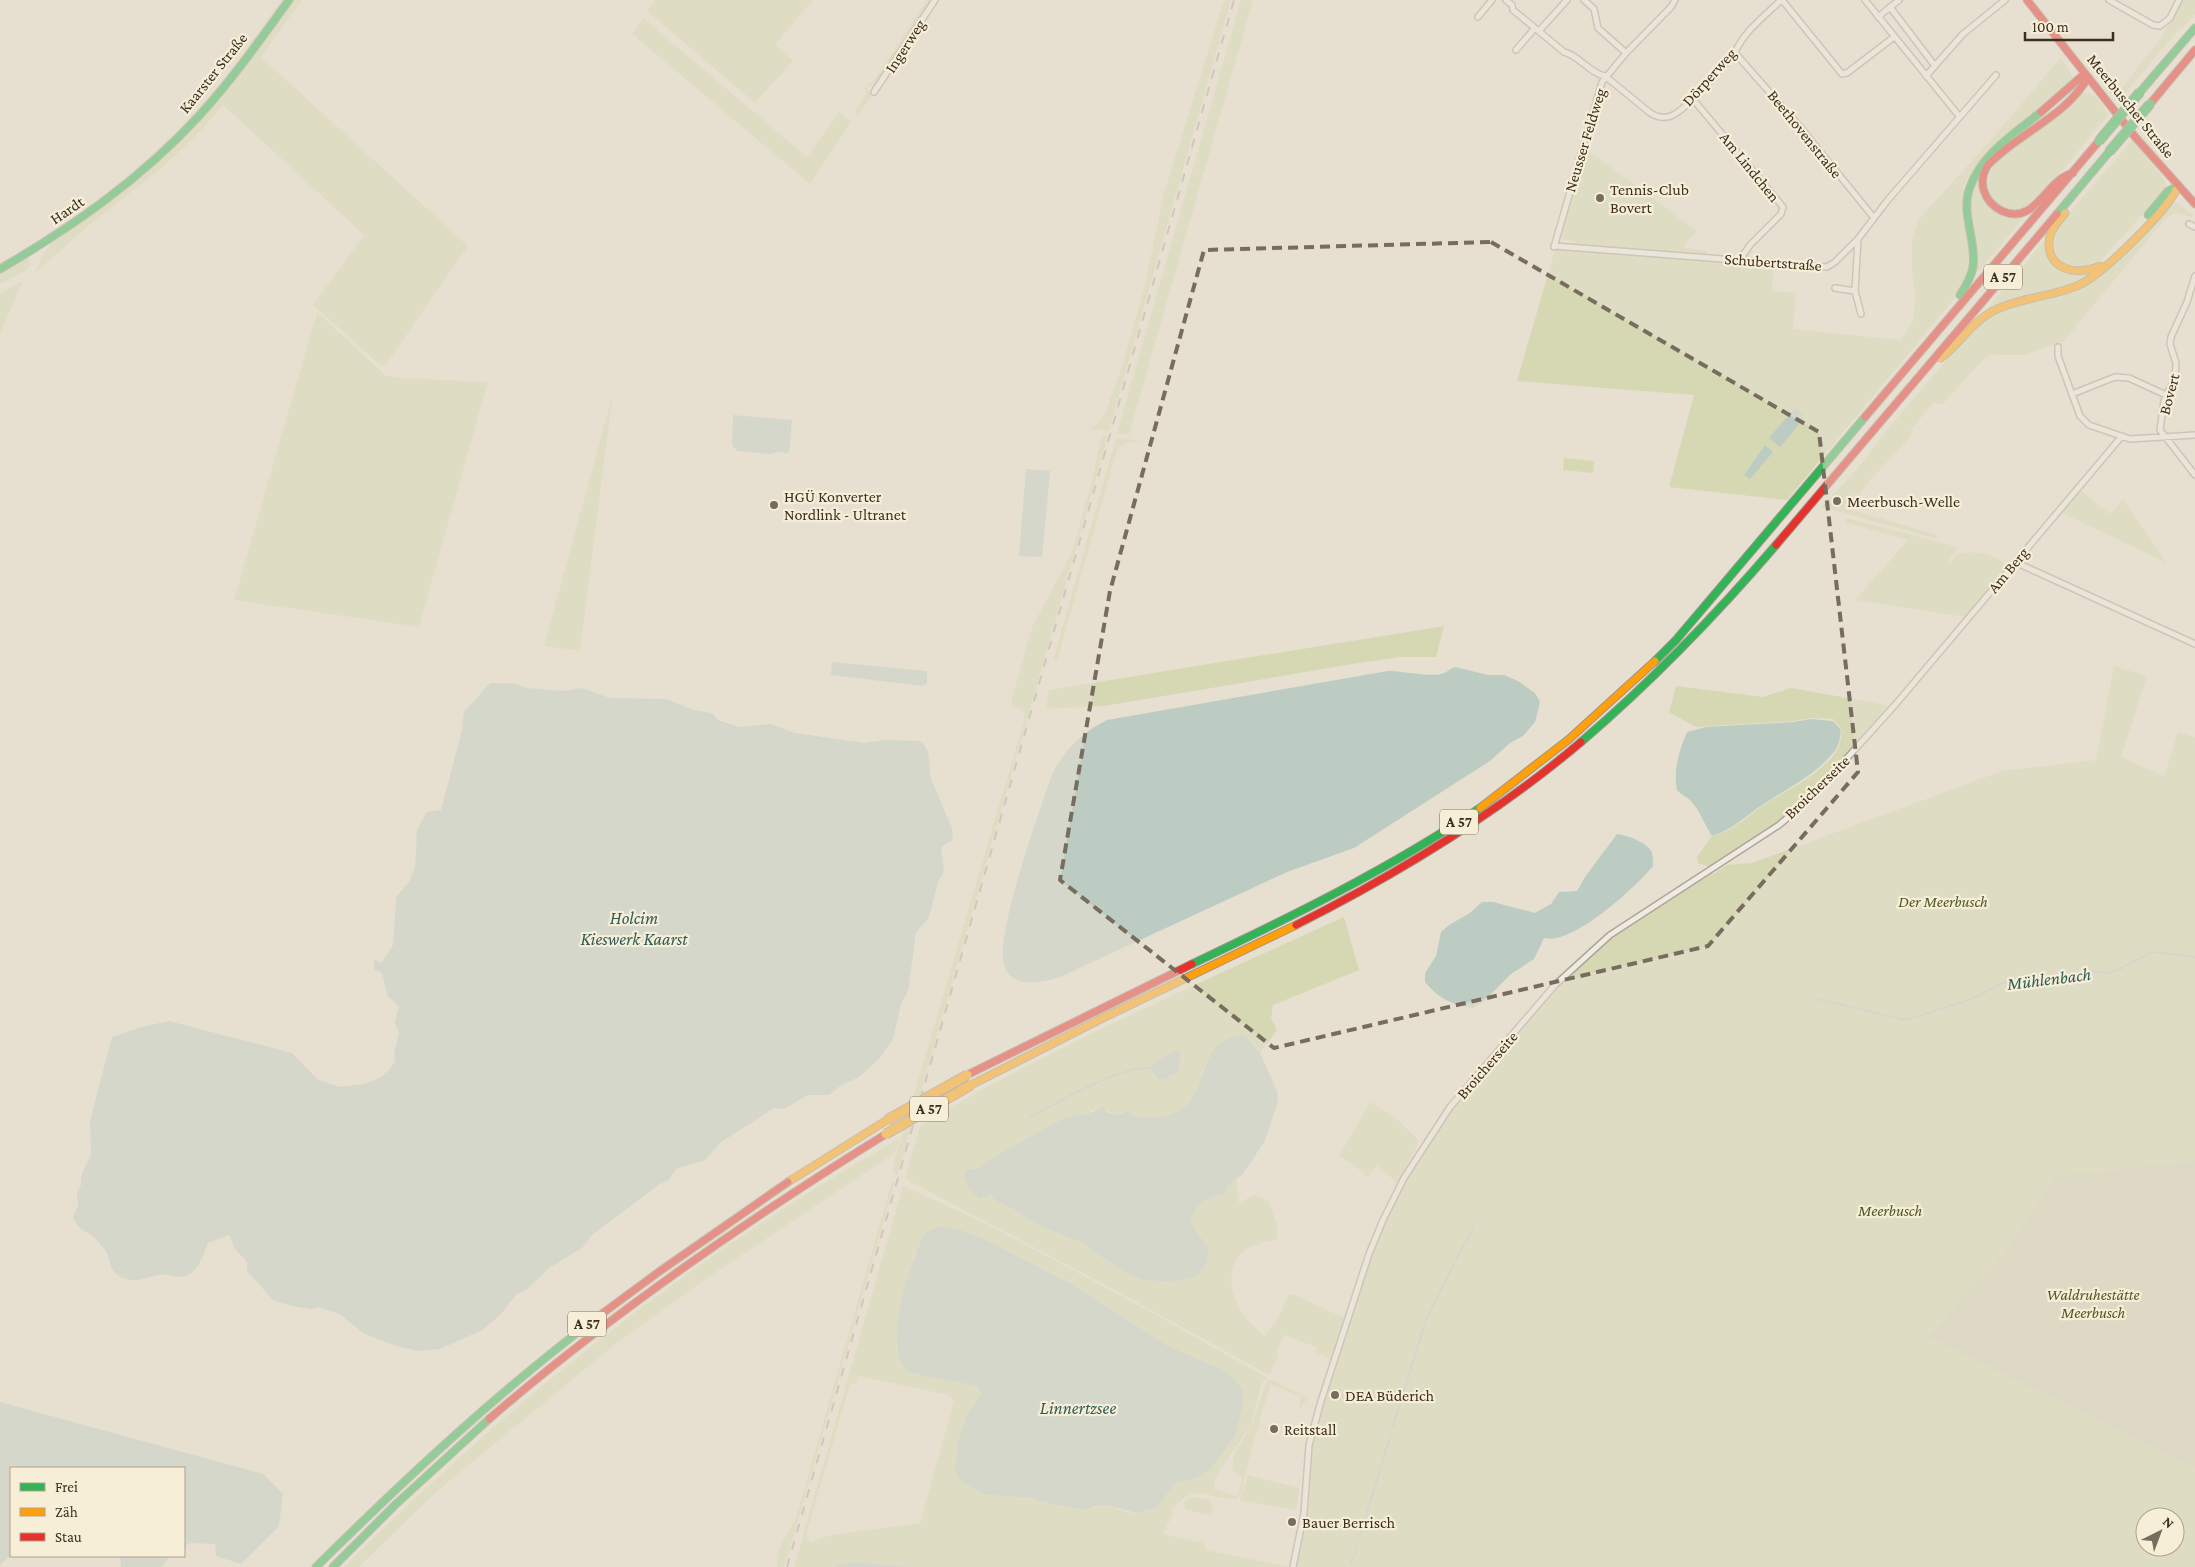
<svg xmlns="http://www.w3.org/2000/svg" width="2195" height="1567" font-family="'Crimson Pro',serif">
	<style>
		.green { fill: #d6d7b3; fill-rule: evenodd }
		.cemetery { fill: #d1d1b3 }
		.water { fill: #bcccc2 }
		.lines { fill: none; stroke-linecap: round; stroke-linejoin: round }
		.stream { stroke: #bcccc2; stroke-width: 2 }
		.street-casing { stroke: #ada599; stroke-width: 8 }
		.fast-casing { stroke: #9c958a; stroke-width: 9 }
		.slow-casing { stroke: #9c958a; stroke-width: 9 }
		.jam-casing { stroke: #9c958a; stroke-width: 9 }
		.street { stroke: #efebe3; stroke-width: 5 }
		.fast { stroke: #30b455; stroke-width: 7 }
		.slow { stroke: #ff9f0a; stroke-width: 7 }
		.jam { stroke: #e5322d; stroke-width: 7 }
		.rail { stroke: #afaaa2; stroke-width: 2; stroke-dasharray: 9 9; stroke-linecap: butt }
		.fast-bridge-casing { stroke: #928b80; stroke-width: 11; stroke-linecap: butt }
		.slow-bridge-casing { stroke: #928b80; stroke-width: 11; stroke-linecap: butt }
		.fast-bridge { stroke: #30b455; stroke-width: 9 }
		.slow-bridge { stroke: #ff9f0a; stroke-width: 9 }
		.marked { fill: none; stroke: #786c5e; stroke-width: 4; stroke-dasharray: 10 6; stroke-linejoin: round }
		.poi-dot { fill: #786c5e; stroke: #f7eed8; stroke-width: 2 }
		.labels { text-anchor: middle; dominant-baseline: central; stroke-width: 4.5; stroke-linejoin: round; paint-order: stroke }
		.shield { fill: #f7eed8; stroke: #756857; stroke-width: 1 }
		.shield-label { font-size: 15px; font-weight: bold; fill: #3d2e20 }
		.street-label { font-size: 16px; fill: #3d2e20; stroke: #f7eed8 }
		.poi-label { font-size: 16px; fill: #3d2e20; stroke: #f7eed8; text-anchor: start }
		.park-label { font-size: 16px; font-style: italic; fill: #4d5a26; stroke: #f7eed8 }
		.water-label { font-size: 18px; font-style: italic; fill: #2f5d5a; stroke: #f7eed8 }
	</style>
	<rect width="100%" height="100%" fill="#e7e0d1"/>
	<path class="green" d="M281 0H285L218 89 176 136 120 188 37 244 0 265V263C80 220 150 163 210 95 236 65 258 32 281 0Z
		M292 0H302L261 57 468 246 385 366 377 362 313 305 364 235 223 105 196 136 164 166 87 227 35 273 43 254 54 241 123 192 183 137Z
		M655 0H813L775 45 793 61 755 103 647 11Z
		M927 0H933L880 83 870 87 867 84 873 82Z
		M1224 0H1231L1109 431 1089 429 1092 426 1097 425 1105 414 1125 357 1144 288 1164 193Z
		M1241 0H1253L1129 435 1117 433Z
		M2181 0H2195V14L2182 29 2180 28 2118 102 2114 98 2163 35Z
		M643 18 807 157 839 112 851 122 810 184 632 34Z
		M2061 57 2074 79 1985 156C1974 167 1968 176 1963 190H1965C1967 211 1974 252 1969 272 1967 282 1960 291 1954 299L1787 500 1669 487 1694 395 1517 381 1555 250 1559 247 1773 264 1772 291 1796 293 1793 329 1901 340 1913 322 1915 295 1912 272V241L1918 220 1990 141Z
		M865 87 872 95 858 116 854 113 867 93 864 88Z
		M2084 92C2096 92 2102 105 2109 114 2091 135 2074 157 2055 179 2047 188 2039 200 2028 206 2002 221 1973 190 1997 162Z
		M2132 140 2164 178 2166 185 2164 191 2102 259 2091 266 2072 269C2051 256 2050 247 2059 225Z
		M1584 147 1697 231 1683 247 1707 251 1703 256 1575 245 1574 241 1560 239 1559 236Z
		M1981 175 1995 210 2028 213 1973 278 1970 219 1971 187Z
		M2175 201 2193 215 2191 217 2176 213 2165 219 2064 341 2025 355H1995L1988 356 1981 362 1942 405 1934 402 1910 431H1914C1897 457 1861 481 1853 510L1938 535 1937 539 1822 507 1857 469 1890 426 1969 334 1989 318 2005 309 2080 288Z
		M2047 237 2053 263 2090 274 2084 280 1980 317Z
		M27 257 31 263 27 270 0 284V272Z
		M23 281 0 334V293Z
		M317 312 385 375 400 378 488 382 419 627 234 600Z
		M613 393 580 651 544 646Z
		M1104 435 1108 436 897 1176 893 1170 894 1162 1024 721 1023 710 1014 706 1011 701 1032 627 1072 552 1093 477 1101 438Z
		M1116 438 1145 441C1135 442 1124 441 1117 450L1057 661 1053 660Z
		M1564 458 1594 461 1593 473 1563 470Z
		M2079 489 2110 514 2123 499 2167 563 2060 512Z
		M1847 518 1958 547 1948 562 1950 563 1957 554C1971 550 2001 553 2007 568L1966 617 1855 600 1908 540 1846 523Z
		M1444 626 1436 657H1400L1359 663 1104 706 1046 709 1049 690Z
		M2114 666 2147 676 2121 757 2164 776 2178 732 2195 737V1567H1296L1309 1502 1311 1450 1329 1382 1374 1248 1388 1214 1439 1123 1555 986 1610 936 1709 873 1713 874 1727 865 1752 863 2002 771 2096 760ZM2145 1517H2175V1547H2145Z
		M1676 686 1763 697 1791 688 1876 703 1888 706V708L1809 797 1776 823 1715 865 1710 867 1698 863 1697 857 1712 836C1733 832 1747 816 1764 805 1789 789 1818 776 1836 752 1840 746 1841 737 1842 730L1833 719 1811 718 1794 721 1696 727 1669 712Z
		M1344 917 1359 970 1273 1005 1271 1018 1277 1030 1260 1053 1252 1041 1203 1069C1201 1080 1199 1093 1191 1102 1177 1119 1145 1125 1127 1111 1117 1116 1109 1114 1102 1106L997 1155 975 1170 986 1196 991 1195 995 1201 1012 1208 1034 1223 1067 1237 1083 1242 1094 1252 1123 1271 1143 1280 1175 1282 1197 1276 1208 1248 1191 1223C1194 1204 1207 1197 1225 1193L1229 1184 1236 1179 1239 1203 1253 1195 1268 1200 1277 1224V1239C1267 1242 1253 1244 1244 1251 1224 1267 1231 1298 1244 1316 1250 1323 1257 1329 1264 1336L1277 1320 1289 1295 1293 1294 1345 1318 1332 1360 1315 1352 1316 1347 1284 1335 1277 1352 1279 1356 1269 1375 1109 1287 905 1179 920 1126C946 1111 970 1095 998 1081 1111 1021 1228 970 1344 917ZM1181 1055 1178 1072C1163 1080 1156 1085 1152 1065L1161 1058Z
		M1370 1102 1384 1111 1389 1112 1418 1139 1417 1147 1397 1183 1377 1165 1368 1178 1354 1165 1339 1156Z
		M900 1138 896 1150 889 1157 703 1281 614 1345 435 1493 359 1567H344C510 1401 695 1254 900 1138Z
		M892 1181 895 1182 796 1528 784 1567H777C777 1539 788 1538 797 1514Z
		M903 1186 985 1223 1153 1313 1268 1378 1262 1383 1260 1388 1251 1425 1216 1476 1214 1484 1216 1489 1236 1496 1238 1495 1242 1478 1232 1470 1233 1456 1252 1425 1266 1382 1273 1380 1308 1398 1298 1411 1301 1396 1271 1385 1261 1414 1259 1427 1252 1446 1241 1494 1237 1499C1204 1500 1196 1479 1171 1512L1173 1514 1163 1534 1204 1543 1206 1550 1291 1567H910L855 1562 834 1567H794ZM963 1231 986 1240 1075 1286 1166 1345 1223 1370 1196 1478C1189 1479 1179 1480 1174 1484 1159 1497 1161 1509 1139 1513 1120 1515 1111 1500 1085 1510L1013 1495 955 1472 962 1430 967 1415 981 1393 977 1386 929 1376 903 1367 896 1345 899 1315 915 1253ZM858 1376 949 1395 954 1401 920 1523 830 1535 811 1542 807 1538V1532L850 1384H854L857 1381Z
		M1248 1475 1299 1488 1297 1507 1295 1510 1240 1500Z
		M1194 1497 1208 1500 1213 1506 1212 1513 1209 1515 1186 1510 1183 1503 1187 1499Z"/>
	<path class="cemetery" d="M2195 1161V1469L1928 1336 2002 1256 2057 1175H2067Z"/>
	<path class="water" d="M1795 408 1801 411 1805 417 1780 447 1769 438Z
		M733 415 792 420 789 453 777 452 770 454 737 451 732 445Z
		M1765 445 1773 452 1750 479 1744 475Z
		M1026 469 1050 471 1042 557 1019 556Z
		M832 662 927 671V684L923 686 831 675Z
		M1455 667 1488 675H1504L1518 681 1535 693 1540 702 1535 722 1523 736 1510 743 1490 761 1354 848 1287 872 1060 977C1044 982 1014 989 1005 968 992 939 1040 812 1051 777 1062 752 1082 732 1107 720L1388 671C1402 671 1429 677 1441 674 1446 673 1450 669 1455 667Z
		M490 683H513L527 688 562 691 582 688 610 698 667 699 693 710 712 713 718 720 739 727 771 724 795 733 865 743 885 740 919 741 924 744 928 752 931 779 952 828 953 840 941 847 944 871 938 882 929 917 916 933 908 991 901 1004 893 1039 879 1059 859 1077 840 1086 829 1095H808L784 1109 774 1108 720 1143 705 1160 676 1169 669 1180 660 1184 592 1235 582 1248 549 1268 526 1290 516 1295 500 1315 482 1330 440 1349 418 1351 397 1346 365 1334 339 1314 319 1307 311 1309 291 1306 273 1300 247 1271V1262L235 1249 229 1235 208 1243C204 1252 200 1267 191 1273 178 1282 172 1272 158 1275 145 1278 131 1285 118 1275 109 1268 111 1265 108 1256 107 1251 100 1244 97 1240 88 1229 81 1235 73 1217L78 1206 77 1193 81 1185V1176L91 1154 90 1121 112 1037 141 1027 169 1021 292 1053 317 1079 339 1087 364 1084 379 1078 390 1069 395 1061 394 1053 399 1033 395 1023 399 1006 388 997 382 973 374 969V960L381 963 393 945 396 897 409 882 415 868 417 830 427 812 441 810 462 730 464 712Z
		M1811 719 1833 721 1841 730C1840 737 1839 747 1834 752 1814 776 1789 787 1764 804 1746 815 1733 830 1712 836 1704 824 1700 810 1690 800 1686 796 1681 795 1677 790 1673 770 1679 751 1687 732L1706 727 1794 722Z
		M1617 834C1627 835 1649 843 1652 853 1653 857 1653 862 1653 866 1636 887 1572 946 1544 938L1534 959 1511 974 1484 1001 1473 1008C1452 1005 1438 998 1425 982V973L1436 956 1441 932 1449 925 1470 913 1482 902H1493L1535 913 1551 904 1559 892 1577 891 1585 877Z
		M1245 1035 1260 1053 1277 1091 1278 1101 1265 1141 1242 1175 1229 1184 1225 1193C1207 1197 1194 1204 1191 1223L1208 1248 1207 1262 1197 1276 1175 1282 1143 1280 1123 1271 1094 1252 1083 1242 1067 1237 1034 1223 1012 1208 995 1201 991 1195 980 1199 969 1189 964 1175 967 1169 975 1170 997 1155 1064 1118 1093 1112 1102 1106 1108 1113 1121 1114 1127 1111C1137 1119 1147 1119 1160 1117 1219 1109 1187 1038 1245 1035Z
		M1178 1050 1181 1054 1178 1072 1164 1079H1158L1150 1068C1157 1058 1168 1055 1178 1050Z
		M941 1226 963 1231 986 1240 1075 1286 1166 1345 1223 1370 1234 1379 1243 1391V1407L1234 1437 1209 1470 1196 1478 1175 1483 1156 1508 1137 1513 1109 1506H1095L1086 1510 1051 1504 1030 1498 983 1494 960 1480 955 1472 958 1442 967 1415 981 1393 977 1386 911 1373C909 1371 904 1369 903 1366 885 1334 910 1264 925 1233Z
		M0 1402 263 1474 283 1494 279 1526 241 1564 216 1556 215 1544 190 1543 184 1547V1468H11V1555L0 1565Z
		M120 1556H170L161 1567H121Z
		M855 1562 910 1567H834Z"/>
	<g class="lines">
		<path class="stream" d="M1817 999 1906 1020 1972 999 2007 981 2055 980 2075 973 2088 971 2108 973 2120 969 2152 952 2195 957
			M1030 1117C1061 1101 1117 1067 1150 1068
			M1456 1260 1474 1227
			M1393 1426 1427 1317 1453 1265
			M1360 1535 1391 1434
			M1351 1563 1357 1546"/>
		<defs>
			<path id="street" d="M1506 0 1512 5 1513 10 1564 52C1580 56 1589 73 1605 76L1649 112C1656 117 1663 119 1671 116 1688 109 1721 68 1735 53 1743 32 1766 15 1781 0
				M1584 0 1594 9 1598 28 1626 53
				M1782 0 1842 74 1847 73 1894 37
				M1865 0 1959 116
				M2109 0 2153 25 2160 26 2170 18 2179 0
				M1890 7 1935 66
				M1478 17 1492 0
				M1878 17 1899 0
				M1539 31 1567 0
				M1516 50 1535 28
				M1735 53 1801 128 1874 218
				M1926 76 1963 34 2005 0
				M874 92 935 0
				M1692 98 1783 207 1781 214 1750 245 1740 260
				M2189 224 2195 227
				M1858 239 1855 291 1861 314
				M1554 246 1827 267 1835 262 1858 239 1887 201 1996 75
				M1554 247 1602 82 1626 53 1671 7 1675 0
				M2195 276 2187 302 2171 337 2170 344 2176 363 2175 378 2164 401 2160 430 2195 475
				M1835 288 1855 291
				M2058 347V356L2080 416 2089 425 2130 439 2195 435
				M2072 394 2115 377 2129 378 2166 395
				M2015 562 2195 644
				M1293 1567 1304 1513 1309 1445 1321 1401 1369 1254 1383 1220 1404 1178 1450 1107 1555 985 1610 935 1779 825 1811 798 1895 705 2122 436"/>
			<path id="fast" d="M2140 92 2195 28
				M2057 214 2109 152
				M2148 215 2168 191 2178 186
				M0 269C72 227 141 179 198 117 232 80 260 40 289 0
				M1960 295C1966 286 1971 278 1973 267 1977 241 1960 213 1970 187 1981 155 2016 132 2041 112
				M1655 661 1676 640 1865 417
				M1581 742C1651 682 1716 615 1776 545
				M1192 964C1291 917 1389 869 1480 808
				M316 1567C407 1477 500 1390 603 1313
				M333 1567 395 1505 489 1419"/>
			<path id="slow" d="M2065 213C2060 220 2052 227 2050 236 2043 269 2076 277 2100 266
				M1941 358C1958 345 1970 325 1988 314 2016 297 2050 298 2079 285 2103 274 2169 209 2178 186
				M1480 808 1568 740 1655 661
				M971 1085 1105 1017 1296 925
				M788 1182 887 1120"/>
			<path id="jam" d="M2027 0 2136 138 2195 204
				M2150 104 2195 50
				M2041 112 2081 77H2088C2066 117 2018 133 1988 165 1983 173 1981 182 1984 191 1987 200 1994 207 2002 211 2036 226 2045 180 2073 173
				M1865 417 2099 141
				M1776 545 2057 214
				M1296 925C1397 874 1494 816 1581 742
				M967 1075 1192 964
				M603 1313 660 1271 788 1182
				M489 1419C613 1312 747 1220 886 1134"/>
		</defs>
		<use href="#street" class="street-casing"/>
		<use href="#fast" class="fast-casing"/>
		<use href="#slow" class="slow-casing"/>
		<use href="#jam" class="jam-casing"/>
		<use href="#street" class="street"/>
		<use href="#fast" class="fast"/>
		<use href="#slow" class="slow"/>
		<use href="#jam" class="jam"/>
		<path class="rail" d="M787 1567 1234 0"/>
		<defs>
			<path id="fast-bridge" d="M2099 141 2140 92
				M2109 152 2150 104"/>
			<path id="slow-bridge" d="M887 1120 967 1075
				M886 1134 971 1085"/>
		</defs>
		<use href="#fast-bridge" class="fast-bridge-casing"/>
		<use href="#slow-bridge" class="slow-bridge-casing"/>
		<use href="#fast-bridge" class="fast-bridge"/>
		<use href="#slow-bridge" class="slow-bridge"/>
	</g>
	<path d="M0 0H2195V1567H0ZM1491 242 1819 432 1858 772 1708 946 1274 1048 1060 880 1110 591 1204 250Z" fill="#e7e0d1" fill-opacity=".55" fill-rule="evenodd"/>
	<path class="marked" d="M1491 242 1819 432 1858 772 1708 946 1274 1048 1060 880 1110 591 1204 250Z"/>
	<g class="poi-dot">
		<circle cx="1600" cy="198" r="5"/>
		<circle cx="1837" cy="501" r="5"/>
		<circle cx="774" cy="505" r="5"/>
		<circle cx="1335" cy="1395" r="5"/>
		<circle cx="1274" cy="1429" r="5"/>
		<circle cx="1292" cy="1522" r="5"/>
	</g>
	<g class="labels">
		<g class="shield">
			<rect x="1984" y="264.5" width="38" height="25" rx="4"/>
			<rect x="1440" y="809.5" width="38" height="25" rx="4"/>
			<rect x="910" y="1096.5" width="38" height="25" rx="4"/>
			<rect x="568" y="1311.5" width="38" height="25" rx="4"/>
		</g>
		<g class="shield-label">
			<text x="2003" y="277">A 57</text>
			<text x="1459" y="822">A 57</text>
			<text x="929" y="1109">A 57</text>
			<text x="587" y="1324">A 57</text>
		</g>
		<g class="street-label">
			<text transform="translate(905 46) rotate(-57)">Ingerweg</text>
			<text transform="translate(213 73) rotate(-51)">Kaarster Straße</text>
			<text transform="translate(1709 77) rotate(-48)">Dörperweg</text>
			<text transform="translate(2131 106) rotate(51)">Meerbuscher Straße</text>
			<text transform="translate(1805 134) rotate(51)">Beethovenstraße</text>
			<text transform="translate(1585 140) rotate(-73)">Neusser Feldweg</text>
			<text transform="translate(1750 167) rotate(51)">Am Lindchen</text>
			<text transform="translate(67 210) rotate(-34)">Hardt</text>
			<text transform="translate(1773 262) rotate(4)">Schubertstraße</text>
			<text transform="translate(2169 394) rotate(-75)">Bovert</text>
			<text transform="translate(2008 570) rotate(-50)">Am Berg</text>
			<text transform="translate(1817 787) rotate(-44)">Broicherseite</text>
			<text transform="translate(1487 1065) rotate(-49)">Broicherseite</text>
		</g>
		<g class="poi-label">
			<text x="1610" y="189">Tennis-Club<tspan x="1610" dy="18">Bovert</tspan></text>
			<text x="784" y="496">HGÜ Konverter<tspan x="784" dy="18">Nordlink - Ultranet</tspan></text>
			<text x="1847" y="501">Meerbusch-Welle</text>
			<text x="1345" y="1395">DEA Büderich</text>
			<text x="1284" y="1429">Reitstall</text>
			<text x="1302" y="1522">Bauer Berrisch</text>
		</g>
		<g class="park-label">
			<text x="1943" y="901">Der Meerbusch</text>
			<text x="1890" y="1210">Meerbusch</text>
			<text x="2093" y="1294">Waldruhestätte<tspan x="2093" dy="18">Meerbusch</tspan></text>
		</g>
		<g class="water-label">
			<text x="634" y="918">Holcim<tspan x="634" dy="21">Kieswerk Kaarst</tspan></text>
			<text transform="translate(2049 979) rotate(-7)">Mühlenbach</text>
			<text x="1078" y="1408">Linnertzsee</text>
		</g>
	</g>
	<rect x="10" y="1467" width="175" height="90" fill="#f7eed8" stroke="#ada18e"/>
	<rect x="20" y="1483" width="25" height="8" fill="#30b455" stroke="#ada18e"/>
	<text x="55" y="1492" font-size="15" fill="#3d2e20">Frei</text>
	<rect x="20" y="1508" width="25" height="8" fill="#ff9f0a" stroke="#ada18e"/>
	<text x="55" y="1517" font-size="15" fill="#3d2e20">Zäh</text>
	<rect x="20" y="1533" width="25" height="8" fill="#e5322d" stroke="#ada18e"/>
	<text x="55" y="1542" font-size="15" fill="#3d2e20">Stau</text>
	<g transform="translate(2160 1532) rotate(42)"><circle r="24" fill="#f7eed8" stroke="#ada18e"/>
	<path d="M0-4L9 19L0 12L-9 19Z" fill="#786c5e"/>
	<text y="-8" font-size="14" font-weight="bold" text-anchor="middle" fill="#3d2e20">N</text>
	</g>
	<path d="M2025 32v8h88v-8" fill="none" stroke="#3d2e20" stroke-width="2.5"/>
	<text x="2032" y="32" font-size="15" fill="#3d2e20" stroke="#f7eed8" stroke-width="4" paint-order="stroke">100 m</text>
</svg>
